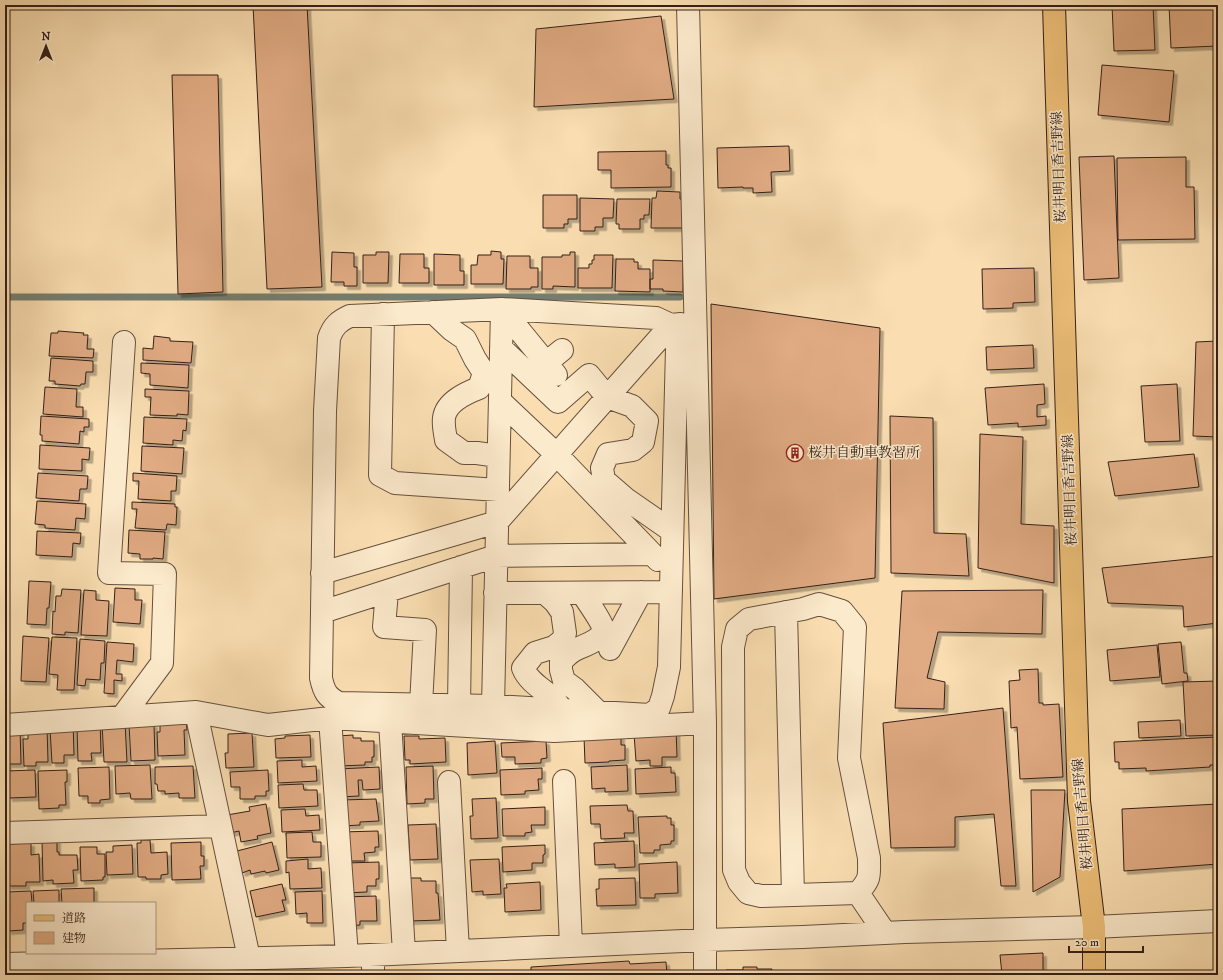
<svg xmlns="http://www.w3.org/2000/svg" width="1223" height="980" font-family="'IM FELL DW Pica','Noto Serif JP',serif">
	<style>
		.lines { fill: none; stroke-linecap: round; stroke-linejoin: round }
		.stream { stroke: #747e70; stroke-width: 7 }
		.building { fill: #e0aa82; stroke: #342018; filter: url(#shadow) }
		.minor-casing { stroke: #66503e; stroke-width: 24 }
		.major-casing { stroke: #342018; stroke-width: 24 }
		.minor { stroke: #fceacc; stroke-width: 22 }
		.major { stroke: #edbf78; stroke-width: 22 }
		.labels { text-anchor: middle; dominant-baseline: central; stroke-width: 3; stroke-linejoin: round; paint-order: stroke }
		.street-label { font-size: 14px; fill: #342018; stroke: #fceacc }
		.poi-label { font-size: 14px; fill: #342018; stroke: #fceacc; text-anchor: start }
	</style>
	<defs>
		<filter id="shadow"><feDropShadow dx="3.5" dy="3.5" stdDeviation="0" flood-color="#0004"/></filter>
	</defs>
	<rect width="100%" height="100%" fill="#fadeb1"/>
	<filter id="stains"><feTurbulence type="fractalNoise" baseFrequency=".005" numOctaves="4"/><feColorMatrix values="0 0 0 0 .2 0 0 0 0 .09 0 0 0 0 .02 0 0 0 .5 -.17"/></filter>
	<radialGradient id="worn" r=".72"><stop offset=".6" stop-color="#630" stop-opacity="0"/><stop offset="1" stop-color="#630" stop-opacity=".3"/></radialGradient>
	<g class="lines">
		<path class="stream" d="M5 297H680"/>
	</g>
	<path class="building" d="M253 5H307L322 287 267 289Z
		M1112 5H1153L1155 50 1114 51Z
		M1169 5H1216L1217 46 1171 48Z
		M661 16 674 99 534 107 536 29Z
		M1102 65 1174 71 1169 122 1098 115Z
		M172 75H218L223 292 178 294Z
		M789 146 790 171 771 172 772 192 753 193V188H743V187L718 188 717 148Z
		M666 151V165H668V168H671V187L611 188V170H598V152Z
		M1114 156 1119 278 1084 280 1079 157Z
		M1186 157V187H1194L1195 239 1118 240 1117 158Z
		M657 191 680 192V199H685L684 228H651L652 198H656Z
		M543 195H577V219H568V224H564V228H543Z
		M580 198 614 199 613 218H603V227H595V231H580Z
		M617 199H650L649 215H644V219H640V229H619V224H616Z
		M491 251 501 252V259H504L503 284H471V265H477L478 255H491Z
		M332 252 354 253V267H357V286H344V282H331Z
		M376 252H389L388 283H363V255H376Z
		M570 252H575V287L553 286V289H542V257H562V255H570Z
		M400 254H424V268H429V283H399Z
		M434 254 460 255V271H464V285H434Z
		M594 255H613L612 288H578V268H589V264H592V260H594Z
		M507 256H530V268H538V287H531V289H506Z
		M616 259H634V262H638V269H650V292L615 291Z
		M653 260 683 261V292L663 291V289H650V279H653Z
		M1034 268 1035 302 1013 303V308L983 309 982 269Z
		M711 304 880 328 875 578 714 599Z
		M58 331 84 333 83 335H88L87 349H94L93 358 49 356 51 333H58Z
		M154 336 170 338V341L193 342 191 363 143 360V348L153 349Z
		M1218 341V437L1193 436 1196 342Z
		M1033 345 1034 368 987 370 986 347Z
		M51 358 93 361V372H86L85 384H81L80 386 55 384V381H49Z
		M141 363 189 365 188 388 150 385V374L141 373Z
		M1044 384 1045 404 1037 405V417L1046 416V425L1018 427V423L988 425 985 388Z
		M1177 384 1180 441 1145 442 1141 386Z
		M45 387 77 389 76 407H83V417L43 414Z
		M145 389 189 391 188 415 177 414V416L150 415 151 397H145Z
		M41 416 89 419V427H84V432L80 431 79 444 42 441V435H40Z
		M890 416 933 418 934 533 966 534 969 576 891 573Z
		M144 417 187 419 186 431 183 430 182 441 173 440V445L143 443Z
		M980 434 1023 437 1021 524 1054 526V583L978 568Z
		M40 445 90 448 89 460 82 459V471L39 469Z
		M142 446 184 448 182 474 141 471Z
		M1194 454 1199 487 1115 496 1108 462Z
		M38 473 88 476 87 489H80L79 501 36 498Z
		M133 473 177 476 176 491H171V501L138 499 139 481H133Z
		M37 501 86 504 85 519 76 518 75 530 45 528V525L35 524Z
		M132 502 175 504V507H177L176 525 167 524 166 530 135 528 137 509H132Z
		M129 530 165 532 163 559 153 558V559H140V554L128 553Z
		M37 531 81 533 80 544 73 543 72 557 36 555Z
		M1218 556V623L1184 627 1183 606 1108 603 1102 568Z
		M29 581 51 582 49 608H47L46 625 27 624Z
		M115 588 135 589V600H142L140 624 113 622Z
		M62 589 81 590 78 633 65 632V635L52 634 53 611 55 612 56 596H61Z
		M84 590 96 591V600L109 601 107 636 81 635Z
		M1043 590 1042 634 938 632 927 678 945 682 944 709 895 708 902 591Z
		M23 636 49 638 46 682 21 681Z
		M52 637 77 638 74 690H57L58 675 49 674Z
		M80 639 105 641 104 663H101L100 680 86 679 85 686 77 685Z
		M107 642 134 644 133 662 117 660 116 674H122V681L114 680V694L104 693Z
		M1181 642 1184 673H1187L1188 681 1162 684 1158 644Z
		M1157 645 1160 677 1110 681 1107 650Z
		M1038 669 1039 703H1043V705L1059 704 1063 777 1020 779 1017 727 1011 728 1009 681 1020 680 1019 670Z
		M1218 681V735L1186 736 1183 682Z
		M1003 708 1016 886H1001L994 814 955 817V847L891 848 883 723Z
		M186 719 187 730H184L185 755 158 756 157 732H160V720Z
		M100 720 101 753H91L92 761H78L77 727Z
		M1180 720 1181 736 1139 738 1138 722Z
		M73 721 74 755H64V763H52L50 729Z
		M125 722 127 762H104L102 723Z
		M154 724 155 760 131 761 129 725Z
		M47 726 48 762H36V766H24L23 739H28V729Z
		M20 727 21 764H7L8 767H5V728Z
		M676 729 677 757H662V766H650V760L636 761 634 734Z
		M252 733 254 767 226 768 225 753H228V734Z
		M310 735 311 757 276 758 275 739 285 738V736Z
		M353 735V738H361V741H374V757H372V762H365V765L338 766 337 736Z
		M404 736H419V739L445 738 446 762 410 764V760H405Z
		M621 736V745H625V760L609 761V762L585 763 584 737Z
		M1218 737V765H1210V767L1146 771V768L1119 769V762H1115L1114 742Z
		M495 741 497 773 468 775 467 743Z
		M546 741 547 758 541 759V763L515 764V757H502L501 743Z
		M302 760V767L316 766 317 781 278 783 277 761Z
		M150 765 152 799H131L130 793 116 794 115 766Z
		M627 765 628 791 605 792V788L592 789 591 767Z
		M193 766 195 798H179V793L165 794V791H158L157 784H155V767Z
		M433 766 434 799H425V803L407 804 406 767Z
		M109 767 110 799 100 800V803H88V796H79L78 768Z
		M379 767 380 789 363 790 362 780H358L359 796 339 797 338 769Z
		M671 767V773H675L676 792 636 794 635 769Z
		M542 768V779H538L539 790 525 791V794L501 795 500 770Z
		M35 770 36 797 9 798V795H5V771Z
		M67 770V782H65L66 805H59V808L39 809 38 771Z
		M268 770 269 791H266V796H255V799H240V787H231L230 772Z
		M303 784 304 790H317L318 806 279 808 278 785Z
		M1031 790H1065L1060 877 1033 892Z
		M496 798 498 838 471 839 470 816H473L472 799Z
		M376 799 379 821 360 822V825L342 826 341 800Z
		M266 804 271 833 257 836 258 839 241 842 239 831 230 833 227 815 250 811 249 807Z
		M1218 804V864L1124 871 1122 809Z
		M627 805 628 811H633L634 833H624L625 838 601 839 600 824H591L590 806Z
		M545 807V825H531L532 832 525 833V836H503L502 809Z
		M305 809 306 816 319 815 320 830 282 832 281 810Z
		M667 816V818H671V825H674V841H671V844L660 845V850H654V853H640L638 817Z
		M436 824 438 859 410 860 408 825Z
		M378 831 379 847H375V852L364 853 365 861H345L341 832Z
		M312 832 313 842H321V857L287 858 286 833Z
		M57 840V852H59V855H77L78 870H73L74 883 53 884V880L43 881 42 841Z
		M141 840H150L151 853 167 852 168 874 161 875V879H146V877H138L137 843H141Z
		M634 841 635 867 615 868V864L595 865 594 843Z
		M201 842V856H204V866H200L201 879 172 880 171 843Z
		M272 842 279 870 266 873 265 871 251 874 250 870 242 873 237 851Z
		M31 843V855L39 854 40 882H26V886H8L7 844Z
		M132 845 133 874 107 875 106 852H113V846Z
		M545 845V854L543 855V863H532V870L503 872 502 847Z
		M80 847H97V854H105V877H103V880L81 881Z
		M308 859V869L321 868 322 888 290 889 289 872 286 873V861Z
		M499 859 501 894 483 895V891L472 892 470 860Z
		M379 862V879H376V886H367V892L344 893 346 863Z
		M677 862 678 893 655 894V898H640L639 864Z
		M408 878H421V881H436V893H438L440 920 410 921Z
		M635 878 636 905 597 906 596 889H599V879Z
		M540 882 541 910 505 912 504 888H507L506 884Z
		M282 884 286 900H282L285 911 256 917 250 891Z
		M94 888V903H62L61 889Z
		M59 890V903H34L33 891Z
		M31 891 32 903H27V923H23V930L8 931 7 892Z
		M322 891 323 923H307V913L296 914 295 892Z
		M376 896 377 921H360V925L345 926 343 897Z
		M1043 953V975H1002L1000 955Z
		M629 961 630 964 666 962 667 975H531V967Z
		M743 967H757V969H772V975H726V970H743Z"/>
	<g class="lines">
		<defs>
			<path id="minor" d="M688 5 705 723V975
				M502 309 656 318 671 325 677 348 669 667 663 696 659 708 650 715 493 706 339 703C327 697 324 692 321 678L325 411 329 338C333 326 339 321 350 316Z
				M502 309 556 375
				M433 312 452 330 465 339 475 359 484 373 479 388C466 393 446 402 444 418 443 425 445 433 446 440L464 453H477L498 456
				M383 314 380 475 395 483 498 490
				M501 348 558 402 589 375 607 397 632 406 647 421 643 442 633 450 608 454 602 468 604 480 626 499 672 531
				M546 363 562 350
				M500 401 556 454 658 560
				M322 573 497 522 671 325 681 324
				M387 591 384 627 425 630 421 705
				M495 593 671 592
				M545 593 555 602 562 612 565 633 563 640 554 647 535 653 523 668C528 681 542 689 552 697 556 701 559 706 562 710
				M582 593C586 599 602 622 603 628 604 641 581 646 573 651 568 654 565 658 561 661V670L564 681 575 689 598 712
				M819 604 842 611 855 627 849 758 869 858C869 877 871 878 858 893L761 896 748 893 739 882 734 870 733 647 737 629 749 619 803 609Z
				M322 612 496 556 652 554
				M786 612 793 895
				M610 649 641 592
				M459 706 461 567
				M493 706 502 309
				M196 712 249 958
				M122 717 162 663 165 574 109 573 124 342
				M330 718 347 956
				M390 721 404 953
				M5 725 196 712 268 725 330 718 554 731 705 723
				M564 781 571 946
				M449 782 458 951
				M5 833 220 826
				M858 893 885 933
				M5 964 347 956 706 940 803 937 905 932 1094 927 1218 921
				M373 975V955"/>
			<path id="major" d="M1054 5 1079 801 1094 927V975"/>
		</defs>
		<use href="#minor" class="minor-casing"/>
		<use href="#major" class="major-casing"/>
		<use href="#minor" class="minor"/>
		<use href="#major" class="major"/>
	</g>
	<defs>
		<symbol id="building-ring" viewBox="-11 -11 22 22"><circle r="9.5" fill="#fceacc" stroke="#8f2418" stroke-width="1.5"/><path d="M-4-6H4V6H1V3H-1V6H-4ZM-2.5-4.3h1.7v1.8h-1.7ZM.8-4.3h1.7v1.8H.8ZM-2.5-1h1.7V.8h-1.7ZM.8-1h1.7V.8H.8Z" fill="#8f2418"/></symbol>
	</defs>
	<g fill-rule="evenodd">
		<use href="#building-ring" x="785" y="443" width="20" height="20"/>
	</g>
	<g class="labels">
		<g class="street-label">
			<text transform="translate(1059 167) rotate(-92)">桜井明日香吉野線</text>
			<text transform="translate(1070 490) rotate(-92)">桜井明日香吉野線</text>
			<text transform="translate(1083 814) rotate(-95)">桜井明日香吉野線</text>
		</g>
		<g class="poi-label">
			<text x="808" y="453">桜井自動車教習所</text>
		</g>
	</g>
	<rect width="1223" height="980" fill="none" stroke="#fadeb1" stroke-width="20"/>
	<rect x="6" y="6" width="1211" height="968" fill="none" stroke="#342018" stroke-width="2"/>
	<rect x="10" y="10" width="1203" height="960" fill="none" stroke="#342018"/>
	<rect x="26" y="902" width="130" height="52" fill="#fceacc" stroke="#ac9984"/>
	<rect x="34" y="915" width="20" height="6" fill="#edbf78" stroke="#ac9984"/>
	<text x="62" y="922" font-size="12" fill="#342018">道路</text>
	<rect x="34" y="932" width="20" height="12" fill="#e0aa82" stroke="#ac9984"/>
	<text x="62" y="942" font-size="12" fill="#342018">建物</text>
	<g transform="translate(46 46)" stroke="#fceacc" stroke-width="3" paint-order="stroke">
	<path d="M0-3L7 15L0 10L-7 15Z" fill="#342018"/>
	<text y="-6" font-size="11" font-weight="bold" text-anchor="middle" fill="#342018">N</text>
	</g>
	<path d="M1069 946v6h74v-6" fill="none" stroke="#342018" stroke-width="2"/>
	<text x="1075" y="946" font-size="12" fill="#342018" stroke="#fceacc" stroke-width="3" paint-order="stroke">20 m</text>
	<rect width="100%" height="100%" filter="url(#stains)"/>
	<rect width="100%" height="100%" fill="url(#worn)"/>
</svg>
